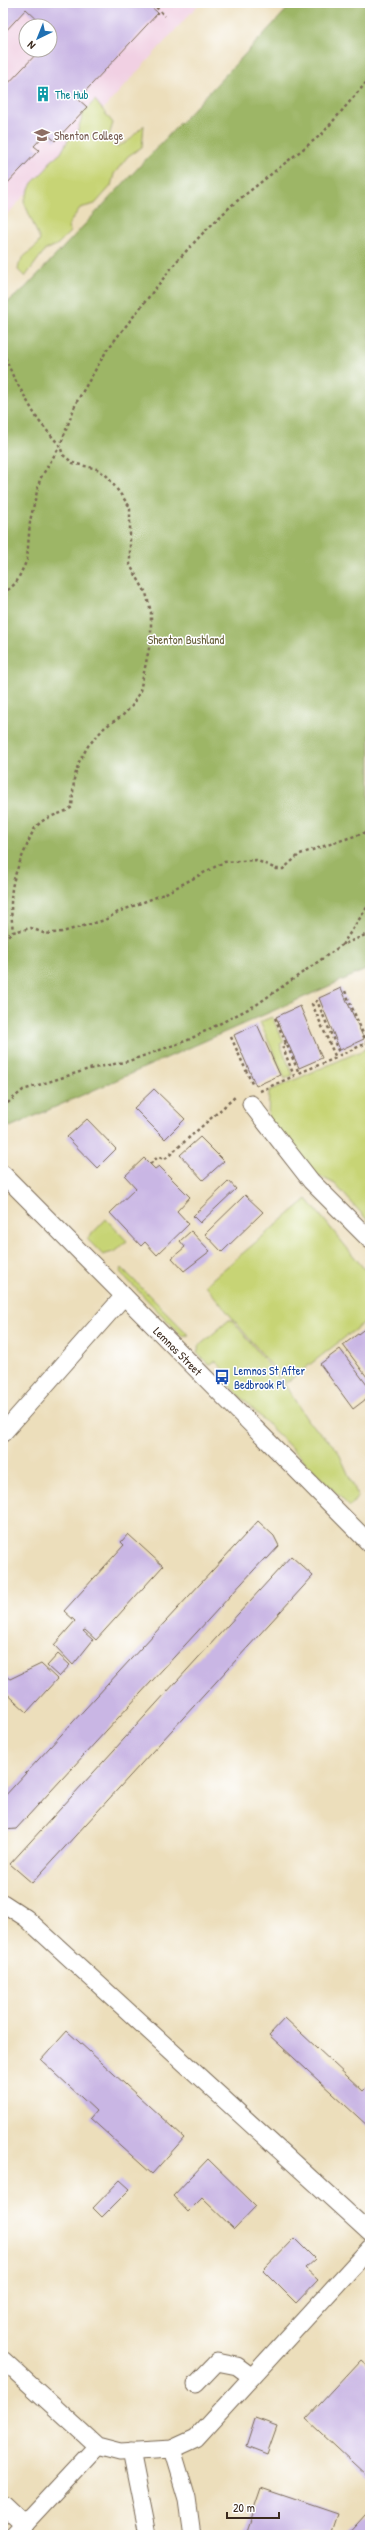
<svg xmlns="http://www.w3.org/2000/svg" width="373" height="2538" font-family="'Patrick Hand',sans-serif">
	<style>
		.built { fill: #f1d0e3; fill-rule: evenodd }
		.green { fill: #c7d475; stroke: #817f4a }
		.forest { fill: #9db666; stroke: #6c7042 }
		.building { fill: #c9b6e4 }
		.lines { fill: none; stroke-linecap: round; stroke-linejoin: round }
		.minor-casing { stroke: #796955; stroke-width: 19 }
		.path { stroke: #796955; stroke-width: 2.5; stroke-dasharray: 3 3; stroke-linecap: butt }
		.minor { stroke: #fff; stroke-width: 17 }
		.labels { text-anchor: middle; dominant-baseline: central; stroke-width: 3; stroke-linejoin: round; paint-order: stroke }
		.culture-label { font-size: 12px; fill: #0d838f; stroke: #fff; text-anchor: start }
		.education-label { font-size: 12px; fill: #785e54; stroke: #fff; text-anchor: start }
		.park-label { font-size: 12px; fill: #655d38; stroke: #fff }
		.street-label { font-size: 12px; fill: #3b2a1e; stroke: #fff }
		.transit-label { font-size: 12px; fill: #164399; stroke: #fff; text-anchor: start }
	</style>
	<rect width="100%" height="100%" fill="#fff"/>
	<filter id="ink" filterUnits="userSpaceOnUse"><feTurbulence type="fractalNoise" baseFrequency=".025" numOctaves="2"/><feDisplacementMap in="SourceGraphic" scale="8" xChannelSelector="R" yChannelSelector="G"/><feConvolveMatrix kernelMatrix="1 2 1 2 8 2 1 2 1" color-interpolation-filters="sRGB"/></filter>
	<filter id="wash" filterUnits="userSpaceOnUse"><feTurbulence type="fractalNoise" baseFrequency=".012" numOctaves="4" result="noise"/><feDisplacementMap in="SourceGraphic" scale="16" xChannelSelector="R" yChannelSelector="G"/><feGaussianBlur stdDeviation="0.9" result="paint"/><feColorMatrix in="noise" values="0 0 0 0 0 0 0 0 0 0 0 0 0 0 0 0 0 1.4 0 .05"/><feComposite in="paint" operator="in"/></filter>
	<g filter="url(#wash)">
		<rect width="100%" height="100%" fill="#ecdebb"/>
		<path class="built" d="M3 3H200L3 219ZM26 26H50V50H26Z"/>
		<path class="green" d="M95 100 113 123 108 139 116 147 127 142 144 125 142 147 128 156 114 174 111 186 95 204 80 208 69 224 70 232 57 245 45 250 25 277 18 270C19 254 34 253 40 240L24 202 28 192 32 183 47 168 50 162 61 153 68 140 77 133 83 113Z
			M272 1017 284 1042 280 1044 293 1075 285 1079 260 1022Z
			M370 1047V1223L335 1184 310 1171 268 1119 269 1091Z
			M307 1199 370 1276V1318L286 1383 205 1285Z
			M106 1219 127 1241 116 1251 103 1255 87 1239Z
			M122 1268 189 1335 182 1336 120 1272Z
			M229 1320H232L285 1385 308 1421 337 1449 358 1496 350 1507 222 1378 227 1373 215 1361 209 1365 197 1353 199 1346Z"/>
		<path class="forest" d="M293 3H370V968L10 1127 3 1120V306L25 288Z"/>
		<g id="blocks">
			<path class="building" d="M3 3H147L158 13 78 99 87 107 55 141 46 133 34 146 39 150 3 188V89L40 50H50V40L54 36 50 32V26H44L26 9 3 34Z
				M341 988 364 1039 340 1050 319 998Z
				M300 1006 322 1058 299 1068 276 1017Z
				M257 1024 280 1075 256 1086 234 1035Z
				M154 1089 185 1119 165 1139 134 1108Z
				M87 1119 116 1149 97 1168 67 1137Z
				M200 1137 224 1161 203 1180 180 1155Z
				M144 1158 155 1169 159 1166 190 1197 177 1211 189 1224 157 1255 145 1242 141 1246 110 1213 136 1188 125 1176Z
				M229 1181 236 1189 200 1223 193 1216Z
				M245 1195 263 1212 222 1252 205 1234Z
				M191 1231 210 1251 184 1271 172 1258 185 1247 180 1241Z
				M370 1325V1381L343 1345Z
				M340 1349 370 1389V1396L353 1409 320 1364Z
				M258 1521 274 1536 279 1546 267 1559 265 1558 16 1829 3 1830V1798Z
				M128 1534 163 1566 96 1640 85 1630 83 1631 93 1640 73 1665 54 1645 75 1621 64 1611 124 1545 121 1542Z
				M291 1556 313 1576 32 1883 10 1864Z
				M58 1654 70 1665 59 1677 47 1666Z
				M41 1664 57 1679 27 1712 3 1690V1682L7 1677 10 1679Z
				M285 2018 363 2091 370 2084V2128L269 2035Z
				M67 2031 184 2138 152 2174 90 2118 96 2111 41 2060Z
				M208 2159 256 2206 234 2229 202 2198 188 2212 173 2196Z
				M120 2180 130 2189 102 2217 93 2208Z
				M294 2238 315 2259 305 2268 318 2280 296 2303 263 2270Z
				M361 2360 370 2368V2473L367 2476 306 2419Z
				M255 2418 277 2426 267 2454 246 2446Z
				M261 2488 338 2514 331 2535H245Z
				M366 2514 370 2518V2535H347Z"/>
		</g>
	</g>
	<g filter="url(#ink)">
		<use href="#blocks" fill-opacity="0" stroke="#796955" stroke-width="1"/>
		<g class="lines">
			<defs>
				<g id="minor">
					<path d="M251 1104 311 1181 370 1240"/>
					<path id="s1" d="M3 1174 370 1544"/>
					<path d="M3 1433 124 1296"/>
					<path d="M3 1903 26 1918 370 2233"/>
					<path d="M3 2360 97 2446 120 2452 172 2449 196 2438 370 2248"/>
					<path d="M196 2384 217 2362 237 2366 252 2377"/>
					<path d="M172 2449 187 2499 192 2535"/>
					<path d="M131 2451 148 2535"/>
					<path d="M3 2505 24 2525"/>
					<path d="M14 2535 97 2446"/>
				</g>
			</defs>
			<use href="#minor" class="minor-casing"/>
			<path class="path" d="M152 3 165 16
				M3 352 13 376 38 420 60 446 63 455 73 463 97 469 107 476 130 507V565L146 593 151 612V639L140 691 132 706 122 716 105 727 88 746 79 762 74 779 72 807C62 815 46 815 37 826 32 831 29 841 26 848 10 883 9 894 13 932
				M3 594 16 583 27 560 30 521 40 479 60 446 76 403 107 350 177 261 203 233 232 205 322 134 370 78
				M3 939 13 932 31 928 46 934 62 932 105 920 118 912 164 894 224 862 256 860 276 869H283L300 854 370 831
				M342 945 370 903
				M370 978V1011
				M275 1018 286 1043
				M231 1037 253 1086
				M260 1091 294 1076 282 1045 286 1043 299 1073 336 1058 312 1004 317 1001 340 1055 367 1043 345 991
				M3 1107 23 1090 89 1069 129 1061 188 1040 256 1005 342 945 370 933
				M150 1164 158 1157 165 1159 235 1097"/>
			<use href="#minor" class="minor"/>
		</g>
	</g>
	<defs>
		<symbol id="building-bare" viewBox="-9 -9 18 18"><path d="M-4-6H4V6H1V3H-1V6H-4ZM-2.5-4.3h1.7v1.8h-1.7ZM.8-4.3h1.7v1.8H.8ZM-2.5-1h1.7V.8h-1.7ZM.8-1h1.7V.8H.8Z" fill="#0f9aa8" stroke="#fff" stroke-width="2.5" paint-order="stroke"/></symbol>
		<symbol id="school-bare" viewBox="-9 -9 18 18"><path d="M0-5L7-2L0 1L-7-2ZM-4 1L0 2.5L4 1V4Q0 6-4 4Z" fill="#8d6e63" stroke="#fff" stroke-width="2.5" paint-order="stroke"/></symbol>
		<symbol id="bus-bare" viewBox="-9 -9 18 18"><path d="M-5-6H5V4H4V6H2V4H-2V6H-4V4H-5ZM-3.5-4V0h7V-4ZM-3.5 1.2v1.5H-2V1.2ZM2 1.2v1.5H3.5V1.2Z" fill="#1a4fb4" stroke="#fff" stroke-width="2.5" paint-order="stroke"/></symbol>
	</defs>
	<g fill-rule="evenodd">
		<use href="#building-bare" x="32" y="83" width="22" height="22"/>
		<use href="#school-bare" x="31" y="124" width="22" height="22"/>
		<use href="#bus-bare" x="211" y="1366" width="22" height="22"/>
	</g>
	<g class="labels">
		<g class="culture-label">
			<text x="55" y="94">The Hub</text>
		</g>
		<g class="education-label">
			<text x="54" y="135">Shenton College</text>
		</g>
		<g class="park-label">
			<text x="186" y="639">Shenton Bushland</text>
		</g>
		<g class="street-label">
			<text stroke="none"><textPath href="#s1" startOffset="249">Lemnos Street</textPath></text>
		</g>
		<g class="transit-label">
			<text x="234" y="1370">Lemnos St After<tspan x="234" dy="14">Bedbrook Pl</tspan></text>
		</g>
	</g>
	<rect width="373" height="2538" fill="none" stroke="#fff" stroke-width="16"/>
	<g transform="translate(38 38) rotate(223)"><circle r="19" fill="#ffffff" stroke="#b1aaa5"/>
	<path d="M0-3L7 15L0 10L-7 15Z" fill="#1f6fb2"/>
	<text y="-6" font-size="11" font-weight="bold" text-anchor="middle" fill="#3b2a1e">N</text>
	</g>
	<path d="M227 2512v6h52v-6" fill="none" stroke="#3b2a1e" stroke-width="2"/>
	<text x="233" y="2512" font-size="12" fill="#3b2a1e" stroke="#ffffff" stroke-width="3" paint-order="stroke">20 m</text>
</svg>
